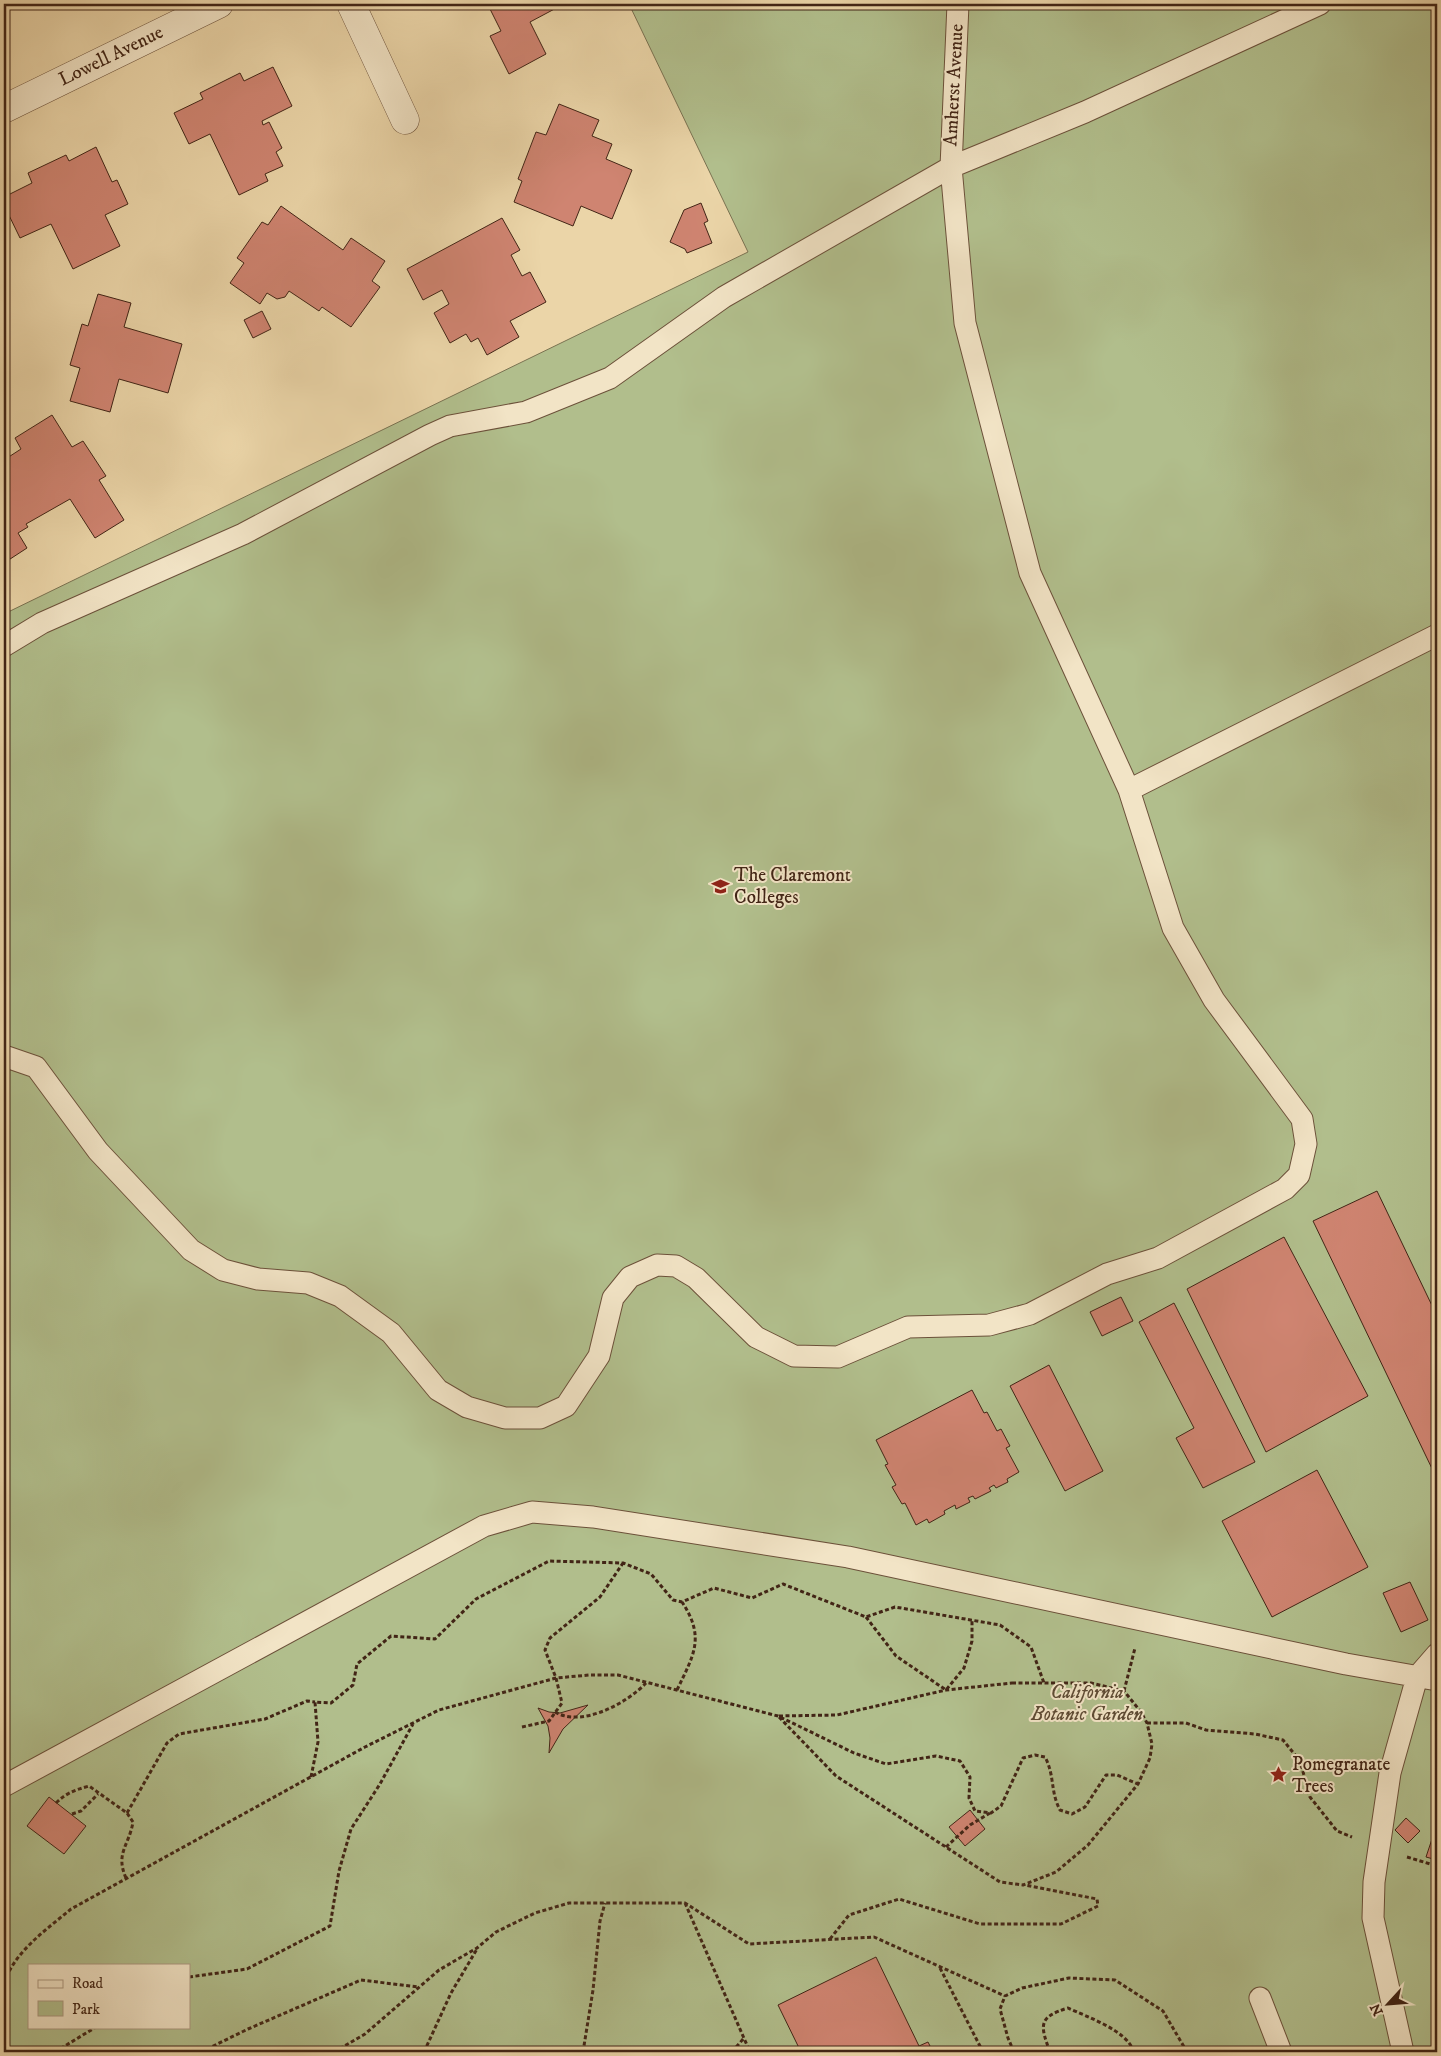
<svg xmlns="http://www.w3.org/2000/svg" width="1441" height="2056" font-family="'IM FELL DW Pica',serif">
	<style>
		.green { fill: #b1be8c; stroke: #7a7251; fill-rule: evenodd }
		.building { fill: #cf8471; stroke: #422516 }
		.lines { fill: none; stroke-linecap: round; stroke-linejoin: round }
		.lane-casing { stroke: #6c513a; stroke-width: 23 }
		.street-casing { stroke: #6c513a; stroke-width: 29 }
		.path { stroke: #422516; stroke-width: 3; stroke-dasharray: 4 2.5; stroke-linecap: butt }
		.lane { stroke: #f2e4c6; stroke-width: 21 }
		.street { stroke: #f2e4c6; stroke-width: 28 }
		.labels { text-anchor: middle; dominant-baseline: central; stroke-width: 4; stroke-linejoin: round; paint-order: stroke }
		.street-label { font-size: 19px; fill: #422516; stroke: #f2e4c6 }
		.poi-label { font-size: 19px; fill: #422516; stroke: #f2e4c6; text-anchor: start }
		.park-label { font-size: 19px; font-style: italic; fill: #5e4b34; stroke: #f2e4c6 }
	</style>
	<rect width="100%" height="100%" fill="#ebd5a8"/>
	<filter id="stains"><feTurbulence type="fractalNoise" baseFrequency=".004" numOctaves="4"/><feColorMatrix values="0 0 0 0 .2 0 0 0 0 .09 0 0 0 0 .02 0 0 0 .5 -.17"/></filter>
	<radialGradient id="worn" r=".72"><stop offset=".6" stop-color="#630" stop-opacity="0"/><stop offset="1" stop-color="#630" stop-opacity=".3"/></radialGradient>
	<path class="green" d="M629 4H1437V2052H4V614L748 252ZM29 1965H189V2027H29Z"/>
	<path class="building" d="M500 4H561L562 5 530 22 546 54 509 74 490 36 501 31 490 9Z
		M273 67 292 106 262 121 263 125 269 122 282 148 276 152 283 166 265 174 268 181 239 195 210 134 189 144 174 113 203 99 200 93 240 73 244 81Z
		M559 104 599 120 592 136 612 144 606 159 632 170 612 219 581 206 573 226 514 202 522 181 518 179 536 132 546 135Z
		M96 147 112 182 117 180 128 204 105 215 120 246 73 269 51 224 20 238 4 205V197L32 183 28 173 66 155 69 161Z
		M701 203 708 221 704 223 712 243 687 253 685 249 670 242 684 210Z
		M281 206 343 250 351 238 385 261 372 281 380 287 351 327 322 307 319 311 289 291 285 297 277 299 267 293 260 304 230 283 244 263 237 258 262 222 268 225Z
		M502 218 520 250 511 255 522 276 530 272 546 302 510 321 519 337 487 355 478 338 471 342 466 334 450 343 434 313 449 304 442 290 423 300 407 269Z
		M98 294 131 303 124 327 182 344 168 393 119 379 110 412 70 401 80 368 70 365 82 324 88 326Z
		M262 311 271 329 253 338 244 320Z
		M52 415 72 447 83 441 106 476 99 480 124 520 95 538 70 499 26 524 28 527 18 533 27 548 4 563V460L21 449 15 438Z
		M1377 1191 1437 1316V1479L1313 1221Z
		M1284 1237 1368 1396 1266 1452 1187 1289Z
		M1121 1297 1133 1321 1102 1336 1090 1312Z
		M1174 1303 1255 1462 1203 1488 1176 1438 1194 1428 1139 1322Z
		M1049 1365 1103 1471 1065 1491 1010 1386Z
		M972 1390 984 1413 987 1412 997 1431 1001 1429 1010 1446 1006 1448 1019 1472 1007 1479 1008 1482 996 1488 994 1485 989 1488 991 1491 975 1499 973 1496 968 1498 970 1502 956 1509 955 1505 944 1511 945 1514 929 1523 927 1519 916 1525 905 1503 902 1504 892 1487 896 1485 885 1465 888 1464 876 1440Z
		M1317 1470 1368 1567 1272 1617 1222 1521Z
		M1410 1582 1428 1620 1401 1632 1383 1593Z
		M588 1705 563 1729 549 1753 550 1738 548 1726 538 1708 549 1712 560 1713Z
		M49 1797 86 1826 64 1854 27 1826Z
		M970 1810 985 1829 965 1846 949 1827Z
		M1406 1818 1420 1831 1408 1843 1395 1830Z
		M1433 1836 1437 1837V1860L1426 1857Z
		M876 1957 919 2046 928 2042 933 2052H847L845 2048 837 2052H801L778 2005Z"/>
	<g class="lines">
		<defs>
			<path id="lane" d="M4 646 42 623 243 534 430 435 450 426 526 412 610 378 724 297 951 167 1085 112 1320 4
				M1129 790 1437 635
				M4 1056 36 1067 98 1151 191 1250 223 1270 258 1279 308 1283 340 1296 391 1333 438 1390 467 1407 505 1418H540L566 1406 599 1356 613 1298 630 1277 657 1265 676 1266 696 1278 756 1337 794 1356 838 1357 908 1327 989 1325 1030 1314 1107 1274 1158 1258 1285 1189 1299 1175 1306 1144 1302 1119 1214 1000 1173 928 1129 790 1030 573 965 323 951 167 958 4
				M4 1786 484 1526 532 1512 593 1517 848 1557 1346 1664 1437 1680
				M1260 1998 1281 2052
				M1403 2052 1373 1918 1374 1882 1390 1773 1417 1677 1437 1654"/>
			<path id="street" d="M351 4 405 120
				M4 109 219 4"/>
		</defs>
		<use href="#lane" class="lane-casing"/>
		<use href="#street" class="street-casing"/>
		<path class="path" d="M866 1617 896 1656 946 1690 964 1668 972 1641V1620
			M1012 1683H1091L1124 1691 1141 1712 1147 1723 1152 1744 1150 1758 1138 1784 1088 1845 1056 1872 1023 1885 1000 1882 836 1776 778 1716 837 1715 946 1690Z
			M677 1690C693 1656 706 1638 682 1602
			M1124 1691 1135 1648
			M555 1712C582 1728 627 1703 646 1683
			M1147 1723H1186L1206 1730 1255 1734 1283 1740 1300 1761 1310 1797 1337 1831 1352 1837
			M522 1727 549 1721 562 1703 556 1678 545 1650 550 1638 600 1597 623 1563
			M311 1777 318 1742 315 1702 331 1703 353 1685 357 1664 391 1636 435 1639 476 1599 549 1561 623 1563 651 1574 673 1600 682 1602 714 1588 752 1598 783 1584 866 1617 895 1607 1000 1625 1031 1647 1044 1683
			M56 1803C66 1793 75 1790 89 1786L127 1813 133 1822C129 1846 115 1853 126 1878
			M127 1813 167 1743 179 1734 265 1719 307 1701 315 1702
			M72 1814 81 1811 98 1794
			M946 1847 970 1825 990 1813
			M1407 1857 1437 1866
			M1437 1891 1434 1916 1437 1933
			M685 1903 750 2052
			M830 1939 849 1915 899 1899 980 1924H1061L1098 1906 1097 1899 1025 1885
			M940 1968 983 2052
			M189 1977 247 1969 330 1926 339 1871 351 1829 380 1784 413 1724
			M4 1983C15 1951 46 1930 71 1909L365 1747 439 1710 556 1678 589 1675H618L778 1716 854 1753 886 1764 936 1756 960 1761 970 1777 969 1798 975 1811 991 1813 1001 1806 1023 1758 1035 1755 1045 1757C1055 1776 1050 1791 1060 1810L1072 1814 1085 1807 1106 1775H1117L1138 1784
			M55 2052 96 2027
			M201 2052 248 2029 361 1980 418 1987
			M334 2052 365 2034 439 1970 477 1948 496 1932 535 1913 569 1903H685L749 1944 874 1937 1005 1996
			M424 2052 451 1993 477 1949
			M583 2052 593 1990 600 1921 605 1903
			M732 2052 744 2038
			M1014 2052 1008 2038 1000 2009 1005 1996 1022 1988 1069 1978 1115 1980 1163 2011 1187 2052
			M1050 2052C1040 2025 1038 2017 1068 2008 1087 2017 1127 2030 1134 2052"/>
		<use href="#lane" class="lane"/>
		<use href="#street" class="street"/>
	</g>
	<defs>
		<symbol id="university-bare" viewBox="-9 -9 18 18"><path d="M0-5L7-2L0 1L-7-2ZM-4 1L0 2.5L4 1V4Q0 6-4 4Z" fill="#8f2418" stroke="#f2e4c6" stroke-width="2.5" paint-order="stroke"/></symbol>
		<symbol id="sight-bare" viewBox="-9 -9 18 18"><path d="M0-6L1.8-2.2L6-1.7L2.9 1.2L3.7 5.4L0 3.3L-3.7 5.4L-2.9 1.2L-6-1.7L-1.8-2.2Z" fill="#8f2418" stroke="#f2e4c6" stroke-width="2.5" paint-order="stroke"/></symbol>
	</defs>
	<g fill-rule="evenodd">
		<use href="#university-bare" x="708" y="874" width="25" height="25"/>
		<use href="#sight-bare" x="1266" y="1762" width="25" height="25"/>
	</g>
	<g class="labels">
		<g class="street-label">
			<text transform="translate(111 56) rotate(-26)">Lowell Avenue</text>
			<text transform="translate(954 85) rotate(-87)">Amherst Avenue</text>
		</g>
		<g class="poi-label">
			<text x="734" y="875">The Claremont<tspan x="734" dy="22">Colleges</tspan></text>
			<text x="1292" y="1764">Pomegranate<tspan x="1292" dy="22">Trees</tspan></text>
		</g>
		<g class="park-label">
			<text x="1087" y="1692">California<tspan x="1087" dy="22">Botanic Garden</tspan></text>
		</g>
	</g>
	<rect width="1441" height="2056" fill="none" stroke="#ebd5a8" stroke-width="20"/>
	<rect x="5" y="5" width="1431" height="2046" fill="none" stroke="#422516" stroke-width="2.5"/>
	<rect x="10" y="10" width="1421" height="2036" fill="none" stroke="#422516"/>
	<rect x="28" y="1964" width="162" height="65" fill="#f2e4c6" stroke="#ac9880"/>
	<rect x="38" y="1980" width="25" height="8" fill="#f2e4c6" stroke="#ac9880"/>
	<text x="72" y="1988" font-size="15" fill="#422516">Road</text>
	<rect x="38" y="2001" width="25" height="15" fill="#b1be8c" stroke="#ac9880"/>
	<text x="72" y="2014" font-size="15" fill="#422516">Park</text>
	<g transform="translate(1388 2004) rotate(244)" stroke="#f2e4c6" stroke-width="4" paint-order="stroke">
	<path d="M0-4L9 19L0 12L-9 19Z" fill="#422516"/>
	<text y="-8" font-size="14" font-weight="bold" text-anchor="middle" fill="#422516">N</text>
	</g>
	<rect width="100%" height="100%" filter="url(#stains)"/>
	<rect width="100%" height="100%" fill="url(#worn)"/>
</svg>
